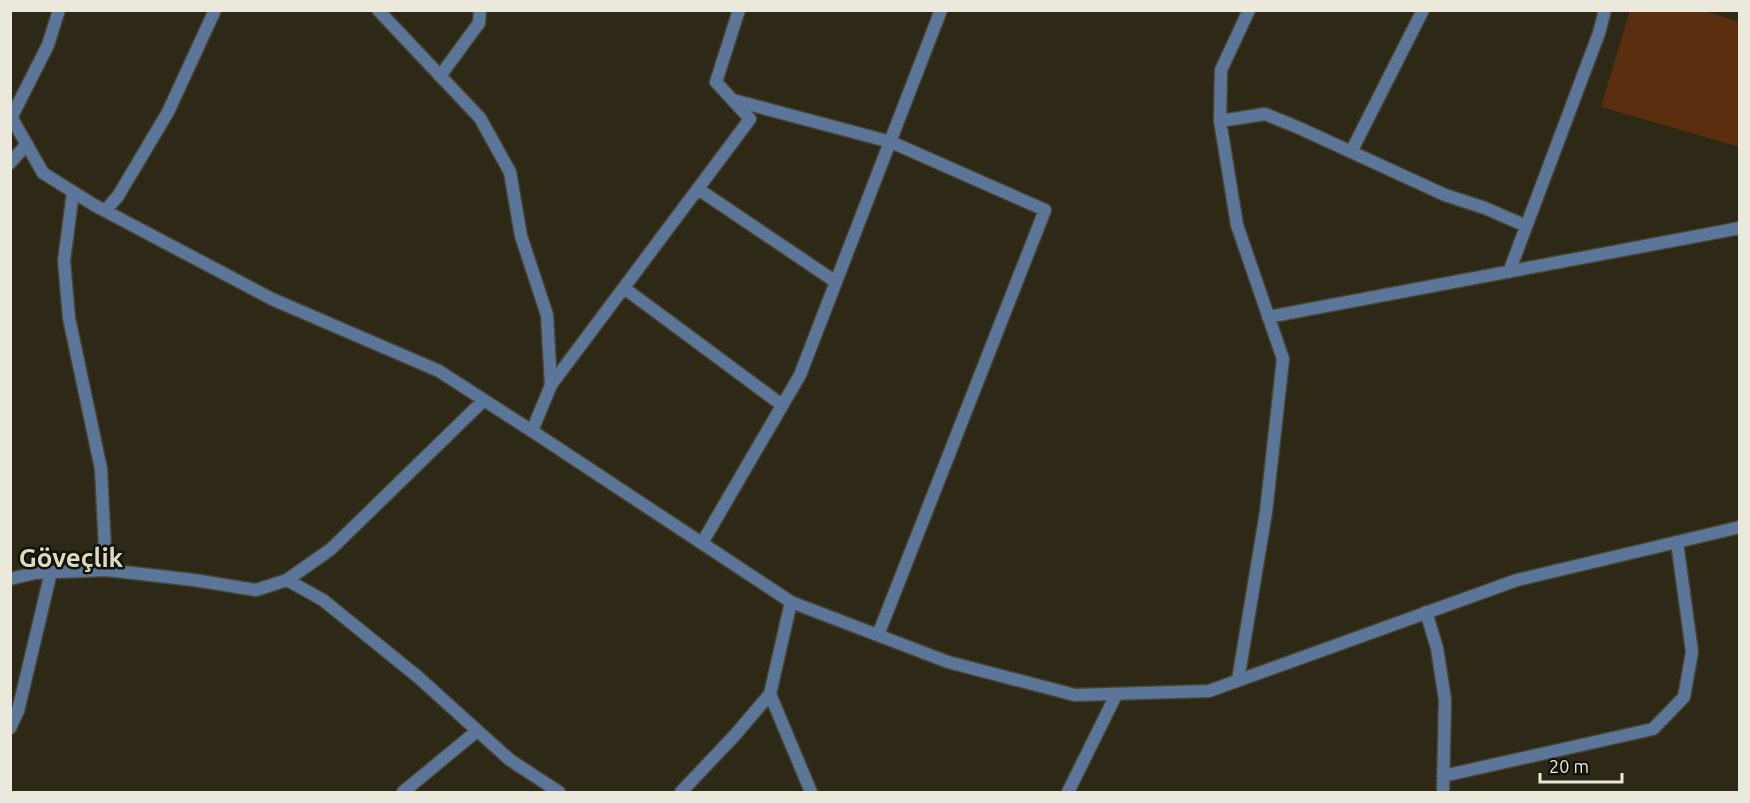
<svg xmlns="http://www.w3.org/2000/svg" width="1750" height="803" font-family="Ubuntu,sans-serif">
	<style>
		.building { fill: #5b2e10 }
		.lines { fill: none; stroke-linecap: round; stroke-linejoin: round }
		.minor-casing { stroke: #484432; stroke-width: 15 }
		.tertiary-casing { stroke: #484432; stroke-width: 15 }
		.minor { stroke: #5b7698; stroke-width: 12 }
		.tertiary { stroke: #5b7698; stroke-width: 12 }
		.labels { text-anchor: middle; dominant-baseline: central; stroke-width: 5; stroke-linejoin: round; paint-order: stroke }
		.district-label { font-size: 26px; font-weight: bold; fill: #ded9c2; stroke: #131209 }
	</style>
	<rect width="100%" height="100%" fill="#2d2916"/>
	<path class="building" d="M1630 10H1701L1740 22V147L1601 107Z"/>
	<g class="lines">
		<defs>
			<path id="minor" d="M440 76 479 23 480 10
				M733 100 891 142 1045 210 878 635
				M10 115 43 173 94 205 272 299 439 371 532 431
				M12 116 48 45 59 10
				M1220 121 1265 114 1297 127 1445 195 1485 208 1526 226
				M1351 152 1423 10
				M10 163 27 144
				M698 189 836 282
				M73 192 64 261 69 318 101 469 106 570
				M105 211 118 196 168 112 215 10
				M1509 272 1599 33 1605 10
				M624 288 782 405
				M1268 317 1740 228
				M551 385 750 119 716 82 739 10
				M702 543 800 375 941 10
				M10 579 35 573 106 570 194 580 256 590 287 580 331 549 484 400
				M287 580 323 600 418 677 510 760 559 792
				M1426 612 1437 648 1445 700 1443 792
				M1238 680 1266 512 1283 359 1237 225 1220 121 1221 70 1249 10
				M770 694 811 792
				M10 728 18 711 51 572
				M1443 776 1653 729 1684 697 1692 652 1677 542
				M403 792 477 731
				M681 792 735 735 770 694 791 602
				M1068 792 1116 695"/>
			<path id="tertiary" d="M378 10 480 118 510 172 521 236 547 315 551 385 532 431 791 602 948 662 1075 695 1209 691 1517 580 1740 527"/>
		</defs>
		<use href="#minor" class="minor-casing"/>
		<use href="#tertiary" class="tertiary-casing"/>
		<use href="#minor" class="minor"/>
		<use href="#tertiary" class="tertiary"/>
	</g>
	<g class="labels">
		<g class="district-label">
			<text x="71" y="557">Göveçlik</text>
		</g>
	</g>
	<rect width="1750" height="803" fill="none" stroke="#ebe8dc" stroke-width="24"/>
	<path d="M1540 773v9h82v-9" fill="none" stroke="#ebe8dc" stroke-width="3"/>
	<text x="1549" y="773" font-size="18" fill="#ebe8dc" stroke="#131209" stroke-width="4.5" paint-order="stroke">20 m</text>
</svg>
